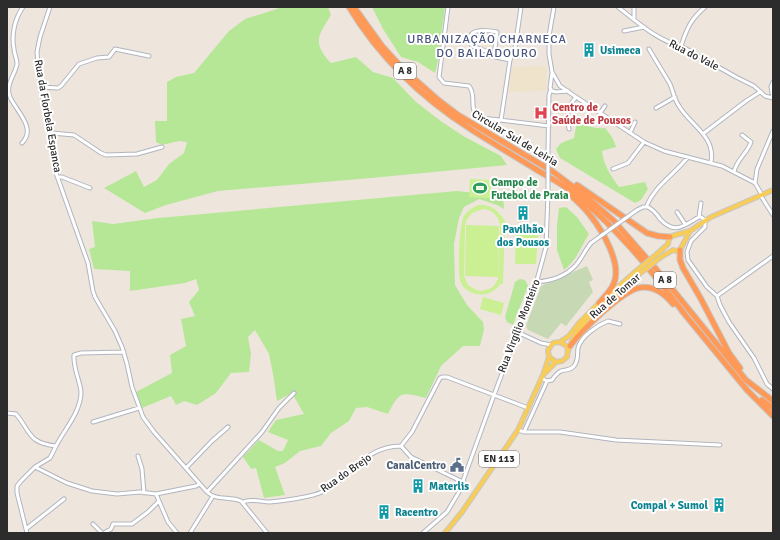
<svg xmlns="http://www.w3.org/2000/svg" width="780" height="540" font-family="Signika,sans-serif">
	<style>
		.education { fill: #f0e3cc }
		.green { fill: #b6e797 }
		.cemetery { fill: #c7d9b4 }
		.pitch { fill: #cbef93; fill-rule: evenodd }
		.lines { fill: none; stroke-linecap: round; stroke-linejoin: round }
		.minor-casing { stroke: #b1b5c0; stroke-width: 5 }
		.major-casing { stroke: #c8c8c8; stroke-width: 6 }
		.highway-casing { stroke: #c8c8c8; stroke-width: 7 }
		.minor { stroke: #fff; stroke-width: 3 }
		.major { stroke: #f8cc59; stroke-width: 4 }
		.highway { stroke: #ff9957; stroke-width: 5 }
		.minor-bridge-casing { stroke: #b1b5c0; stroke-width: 5; stroke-linecap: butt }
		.major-bridge-casing { stroke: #c8c8c8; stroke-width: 6; stroke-linecap: butt }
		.minor-bridge { stroke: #fff; stroke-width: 3 }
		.major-bridge { stroke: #f8cc59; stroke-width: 4 }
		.labels { text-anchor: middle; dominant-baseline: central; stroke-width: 4; stroke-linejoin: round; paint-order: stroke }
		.shield { fill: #fff; stroke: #6b6b6b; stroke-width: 1 }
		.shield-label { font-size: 10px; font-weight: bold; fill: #2c2c2c }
		.culture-label { font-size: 11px; font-weight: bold; fill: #0d838f; stroke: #fff; text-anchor: start }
		.street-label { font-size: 11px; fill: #2c2c2c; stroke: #fff }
		.health-label { font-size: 11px; font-weight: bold; fill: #be3a42; stroke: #fff; text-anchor: start }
		.leisure-label { font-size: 11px; font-weight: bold; fill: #27864d; stroke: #fff; text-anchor: start }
		.service-label { font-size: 11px; font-weight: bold; fill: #4e5e75; stroke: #fff; text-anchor: end }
		.neighbourhood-label { font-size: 12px; letter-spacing: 1px; fill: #49557f; stroke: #fff }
	</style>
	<rect width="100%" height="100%" fill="#eee6dd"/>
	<path class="education" d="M484 32 492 34 490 47 474 44 476 34 484 35Z
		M546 66V91L507 92 512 67Z"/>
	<path class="green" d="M283 7H328L331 15C318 36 312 43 331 63L356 57 373 72 393 78 416 102 442 122 465 137 501 156 507 165 371 178 218 191 166 205 145 213 104 188 136 171 144 187 157 180 169 164 184 153 187 142 179 141 162 145 156 142 155 121H167V82L176 77 194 73 229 31 245 19Z
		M372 7H445L437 66 435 73 418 62 401 57 383 29Z
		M577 121C587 126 594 129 605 128 610 134 614 139 616 147L602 151C603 164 611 176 619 187L645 182 648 189 641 200 635 203 560 158 556 149 561 143 574 138Z
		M457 191 503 196 504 209 497 205 479 199 464 207 459 218 454 244 455 285 467 305 483 322 484 330 480 346H463L441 366 426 398C400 392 400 391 388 414L367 407 356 408 349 421 331 433 321 446 300 451 285 463 275 467 285 495 264 498 256 468 251 469 243 457 259 440 278 451H283L288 440 268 432 276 420 304 414 292 393 277 401 273 374 269 354 255 330 248 337 251 354 249 372 231 373 216 393 197 405 184 401 176 405 171 396 142 408 136 392 172 373 170 355 186 346 181 319 195 316 189 302 199 290 196 279 185 283 130 291V271L94 269 89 249 95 247 92 221 113 224 158 218Z
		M566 207 577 217 589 234C580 248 577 260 564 270L557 250V226L559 208Z
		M520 279 525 280 528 286 513 325 507 322 505 317 515 282Z"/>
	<path class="cemetery" d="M587 266 593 280 589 282 593 292 566 326 561 323 548 339 528 330 526 326 541 286Z"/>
	<path class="pitch" d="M470 179 492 180 490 198 469 197Z
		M479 205C491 204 499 211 505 221L503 284H500C492 298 469 298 461 283 457 274 459 225 464 216 468 210 473 207 479 205ZM485 209C493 211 498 216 500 224L498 279 494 286 489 289 481 291 474 289 468 285 464 276 465 228 466 221 472 213 480 210Z
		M466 225 499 226 498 277 465 276Z
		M516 233 538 234 536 264H515Z
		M483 297 504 303 501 315 480 309Z"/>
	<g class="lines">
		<defs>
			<path id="minor" d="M50 7 40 37 37 52 40 87 52 132 54 162 56 173 88 263 93 291 95 297 115 331 122 347 127 364 132 387 143 417 154 432 207 492C216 501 230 496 241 501L267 533
				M448 7 439 77 444 83 469 86C478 97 466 111 482 118L549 126
				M554 7 549 36V54L552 72 560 86 576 97 644 142 664 151 722 166 755 183 762 195
				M618 7C637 22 658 41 681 46L736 77 754 86 765 96 773 98
				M634 19V7
				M624 31 644 27
				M681 46C687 28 691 19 705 7
				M649 49C656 61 663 72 670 84 673 91 674 99 679 106 690 125 716 136 711 162
				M494 56 497 32C486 30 463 27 472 46L486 51 491 56 510 60
				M552 73 550 88 552 91 556 92 568 91
				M40 87 58 88 61 86 79 64 97 58 109 57 115 49 149 56
				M773 98 771 87 773 82
				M656 108 675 97
				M600 113 605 106
				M501 120 510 60 515 48 521 7
				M569 129C566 115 567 108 576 97
				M52 133 74 135 101 153 106 155 137 154 162 147
				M630 133 635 122
				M704 133 746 101 760 92
				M22 143C37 128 16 111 10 97 5 85 15 75 17 64 17 58 14 54 14 49 11 35 15 18 23 7
				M548 151 549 95 551 89
				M613 169 628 163 644 142
				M734 172C736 160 747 154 751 142L742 135
				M58 177H62L90 188
				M755 183 757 169 773 131
				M761 196 773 215
				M646 207C656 184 673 176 688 157
				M637 210 643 207H648C653 210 657 214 660 219 675 235 683 226 699 217H701L705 220V227L691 241 687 252 688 260 707 287 717 296 720 305 729 322 754 358 767 384 773 389
				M677 212 685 224
				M699 217 701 203
				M536 282C551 281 566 276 576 265 582 258 585 250 591 243
				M717 296 773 256
				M517 332 541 343 551 345
				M547 381 552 380C554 377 557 373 561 371 566 369 570 371 574 366 579 360 577 354 578 348 581 336 598 325 608 321L620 324
				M7 413 16 414C31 432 28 443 56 446 64 430 81 412 81 392 80 380 73 369 74 355L81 353 124 352
				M93 422 139 408
				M518 430 524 432H560L616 440 720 445
				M524 432 547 381 541 378
				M138 456 142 469 144 493
				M35 467 67 483 92 491 117 494 140 492 156 494 168 522 177 533
				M186 468 212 441 228 427
				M463 482 411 457 401 446 412 432 440 378 442 377H447L528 408
				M207 492 262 432 279 408 294 393
				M156 494 196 486 200 484
				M243 502C251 498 261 502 270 502 283 501 311 497 322 492 351 478 364 446 401 446
				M93 524 102 533
				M26 529 64 499
				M27 533 17 493V486L21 481 35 467 50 458 56 446
				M104 533 111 529 113 524H132L148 512 159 501
				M190 533 213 496
				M423 533 447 512 459 492 494 395 537 280 546 247 548 193"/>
			<path id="major" d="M658 253 668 244 669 239 672 236 690 231 711 217 773 190
				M661 257 673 250 676 251 680 250 690 231
				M608 296 635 272
				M560 342 569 336 579 323 601 301
				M568 351C578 319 614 296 638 275
				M544 374 556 362 562 361 567 357 568 348C564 343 559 341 553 343L548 350 549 357 556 362
				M445 533 462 512 518 430 543 375 549 357"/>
			<path id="highway" d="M349 7C380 58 423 99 472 130 494 144 516 157 537 170 549 177 560 183 571 191 616 226 649 268 684 313
				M354 7 382 46 404 70 437 99 458 115 552 171 584 195 614 221 656 269 733 364 746 380 773 401
				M577 185 647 233 658 236 670 237
				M568 192C575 200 583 206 590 215 602 230 622 263 614 283 611 291 604 297 599 303
				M680 250V260L683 268 701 299 729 353 740 368
				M682 311 747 390 773 416
				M570 346C581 331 620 293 638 288 652 285 664 293 673 304
				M762 400 773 408"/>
		</defs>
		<use href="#minor" class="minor-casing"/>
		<use href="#major" class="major-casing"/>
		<use href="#highway" class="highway-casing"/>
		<use href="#minor" class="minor"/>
		<use href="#major" class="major"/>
		<use href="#highway" class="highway"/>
		<defs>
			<path id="minor-bridge" d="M548 193V151
				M591 243 637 210"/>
			<path id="major-bridge" d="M635 272 658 253
				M638 275 661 257"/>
		</defs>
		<use href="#minor-bridge" class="minor-bridge-casing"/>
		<use href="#major-bridge" class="major-bridge-casing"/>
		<use href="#minor-bridge" class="minor-bridge"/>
		<use href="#major-bridge" class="major-bridge"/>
	</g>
	<defs>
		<symbol id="building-bare" viewBox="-9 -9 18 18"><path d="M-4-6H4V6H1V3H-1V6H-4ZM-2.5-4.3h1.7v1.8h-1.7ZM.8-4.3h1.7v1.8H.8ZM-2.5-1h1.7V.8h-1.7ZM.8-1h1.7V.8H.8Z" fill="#0f9aa8" stroke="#fff" stroke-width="2.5" paint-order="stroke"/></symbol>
		<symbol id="hospital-bare" viewBox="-9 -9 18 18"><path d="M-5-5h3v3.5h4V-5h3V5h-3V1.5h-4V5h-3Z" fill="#e0444e" stroke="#fff" stroke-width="2.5" paint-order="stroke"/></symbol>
		<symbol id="stadium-bare" viewBox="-9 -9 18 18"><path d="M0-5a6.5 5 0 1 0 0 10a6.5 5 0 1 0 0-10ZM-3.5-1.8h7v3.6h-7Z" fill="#2e9e5b" stroke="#fff" stroke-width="2.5" paint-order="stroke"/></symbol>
		<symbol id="civic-bare" viewBox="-9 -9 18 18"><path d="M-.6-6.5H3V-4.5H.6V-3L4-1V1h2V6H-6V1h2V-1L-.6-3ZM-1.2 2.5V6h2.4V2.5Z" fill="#5c6f8a" stroke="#fff" stroke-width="2.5" paint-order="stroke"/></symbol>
	</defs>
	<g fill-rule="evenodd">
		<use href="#building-bare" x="579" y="40" width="20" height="20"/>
		<use href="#hospital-bare" x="531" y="103" width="20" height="20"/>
		<use href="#stadium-bare" x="470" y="178" width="20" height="20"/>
		<use href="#building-bare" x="513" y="203" width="20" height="20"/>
		<use href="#civic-bare" x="447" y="455" width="20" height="20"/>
		<use href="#building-bare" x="408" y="476" width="20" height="20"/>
		<use href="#building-bare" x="709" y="495" width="20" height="20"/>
		<use href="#building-bare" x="374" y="502" width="20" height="20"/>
	</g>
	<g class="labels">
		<g class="shield">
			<rect x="394" y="63" width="22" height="16" rx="3"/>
			<rect x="654" y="272" width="22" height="16" rx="3"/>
			<rect x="479" y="451" width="40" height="16" rx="3"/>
		</g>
		<g class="shield-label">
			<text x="405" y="71">A 8</text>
			<text x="665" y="280">A 8</text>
			<text x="499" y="459">EN 113</text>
		</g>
		<g class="culture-label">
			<text x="600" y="50">Usimeca</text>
			<text x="523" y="229" text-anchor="middle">Pavilhão<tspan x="523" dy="13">dos Pousos</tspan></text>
			<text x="429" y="486">Materlis</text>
			<text x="708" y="505" text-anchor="end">Compal + Sumol</text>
			<text x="395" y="512">Racentro</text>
		</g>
		<g class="street-label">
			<text transform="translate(694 55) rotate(27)">Rua do Vale</text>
			<text transform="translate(48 116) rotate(80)">Rua da Florbela Espanca</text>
			<text transform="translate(515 138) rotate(31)">Circular Sul de Leiria</text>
			<text transform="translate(615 296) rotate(-41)">Rua de Tomar</text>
			<text transform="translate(519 326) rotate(-69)">Rua Virgílio Monteiro</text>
			<text transform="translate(346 473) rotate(-35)">Rua do Brejo</text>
		</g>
		<g class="health-label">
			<text x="552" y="107">Centro de<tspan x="552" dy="13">Saúde de Pousos</tspan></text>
		</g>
		<g class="leisure-label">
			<text x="491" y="182">Campo de<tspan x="491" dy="13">Futebol de Praia</tspan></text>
		</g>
		<g class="service-label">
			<text x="446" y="465">CanalCentro</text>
		</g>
		<g class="neighbourhood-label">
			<text x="487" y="39">URBANIZAÇÃO CHARNECA<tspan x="487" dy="14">DO BAILADOURO</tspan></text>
		</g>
	</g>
	<rect width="780" height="540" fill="none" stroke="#2c2c2c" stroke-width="16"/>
</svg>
